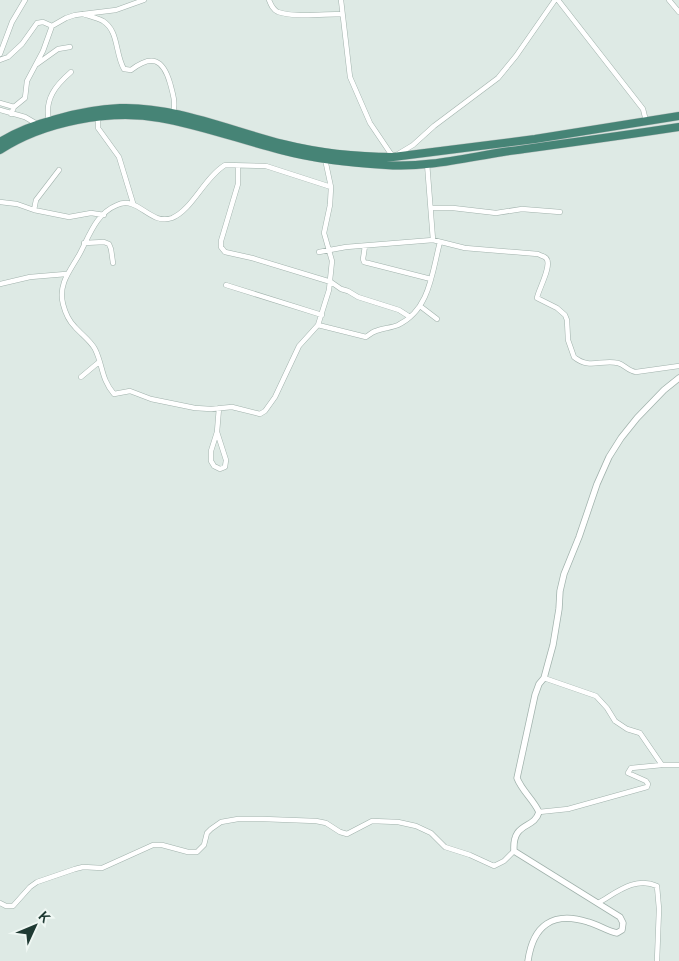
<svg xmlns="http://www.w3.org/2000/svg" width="679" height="961" font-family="Raleway,sans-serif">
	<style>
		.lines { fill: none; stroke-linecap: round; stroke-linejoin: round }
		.minor-casing { stroke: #a1b2ac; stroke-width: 5.5 }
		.tertiary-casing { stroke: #a1b2ac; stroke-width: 7 }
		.trunk-casing { stroke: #bcc4c2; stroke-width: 9 }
		.minor { stroke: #fff; stroke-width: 4.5 }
		.tertiary { stroke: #fff; stroke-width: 5.5 }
		.trunk { stroke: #468476; stroke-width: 8 }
	</style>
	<rect width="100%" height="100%" fill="#deeae5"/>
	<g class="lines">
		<defs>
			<path id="minor" d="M269 0C271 5 273 10 278 12 296 18 324 14 342 14
				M341 0 350 77 370 123 393 157 413 145 434 126 498 78 516 56 555 0
				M558 0 643 109 646 121
				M669 0 679 12
				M83 14C89 16 97 18 103 21 119 31 115 54 124 69L131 70C152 54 163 59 170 83 173 94 176 103 173 114
				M0 54 12 22 25 0
				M0 60 8 57 22 44 37 23 43 22 52 26
				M37 64 58 49 70 47
				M0 103 14 107
				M0 110 25 117 37 124
				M11 114 14 107 25 98 27 81 43 51 52 26 66 18 75 15 116 10 144 0
				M98 118V128L119 157 133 203
				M49 121C44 99 56 85 71 72
				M325 159 331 187 330 205 324 233 332 261 329 290 318 325 299 346 275 397 265 411 260 414 232 407 211 409 195 408 151 399 130 391 114 394C101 379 103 365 95 349 90 340 82 335 75 327 69 321 65 312 63 304 58 284 70 271 79 255 89 237 95 214 117 205 138 195 150 226 172 218 192 210 204 178 225 165L266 166 331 187
				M427 163 433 240
				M238 166V184L221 241V247L225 252 252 258 331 282 341 289 348 291 358 297 399 310 410 317
				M59 170 36 200 34 210 69 217 91 213 104 215
				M0 202 17 204 34 210
				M431 208H453L496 213 522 209 560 212
				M84 243 104 242 109 244 111 249 113 263
				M365 246 363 259 364 262 431 279
				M319 252 346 247 433 240 465 248 538 254C541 256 544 256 546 258 553 265 538 290 537 298L557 308 565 315 567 320 568 340 574 357C590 370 601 359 618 363 625 365 628 371 636 372L679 366
				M0 284 30 277 66 274
				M226 285 322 315
				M420 306 437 319
				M318 325 366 337C369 335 372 332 376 331 383 328 391 328 398 325 430 310 432 272 440 242
				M81 377 99 362
				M217 432 226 460 225 467 220 469 214 466 211 461V451L217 432 219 408
				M544 678 596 696 607 708 615 721 627 729 640 733 662 765
				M539 812 568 809 647 787 648 784 646 781 628 773 631 768 662 765H679
				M0 903 6 906H13L30 887 37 882 75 869 83 867 102 868 153 845H162L188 852H197L204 845 207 833 211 829 221 822 238 819H263L316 821 326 823 340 832 347 834 372 821 398 822 416 826 431 833 445 847 470 855 494 866 504 861 514 851
				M598 903C616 893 635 876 657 886L659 909 657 961"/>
			<path id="tertiary" d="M528 961C533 925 553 911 588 922 599 925 607 931 617 933L622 930 623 923 620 917 514 851C512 821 534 830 539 812 533 799 522 791 517 778L535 695 539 684 544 678 553 645 559 609 560 591 564 574 579 537 597 484 609 457 621 438 637 418 664 390 679 378"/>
			<path id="trunk" d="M0 142C17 131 37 124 56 119 77 113 98 109 120 108 174 106 231 131 283 144 319 153 356 157 393 157L535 139 679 116
				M0 150C43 122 109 109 160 118 201 125 241 140 281 150 315 159 351 163 386 165 425 168 465 158 503 152 561 144 620 136 679 127"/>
		</defs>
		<use href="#minor" class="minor-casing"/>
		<use href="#tertiary" class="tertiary-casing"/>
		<use href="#trunk" class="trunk-casing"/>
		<use href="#minor" class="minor"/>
		<use href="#tertiary" class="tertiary"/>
		<use href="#trunk" class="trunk"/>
	</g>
	<g transform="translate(35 926) rotate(46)" stroke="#eff7f3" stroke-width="4" paint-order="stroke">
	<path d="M0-4L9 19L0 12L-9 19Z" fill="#1f3a33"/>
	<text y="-8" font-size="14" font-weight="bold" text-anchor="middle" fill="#1f3a33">K</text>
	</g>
</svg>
